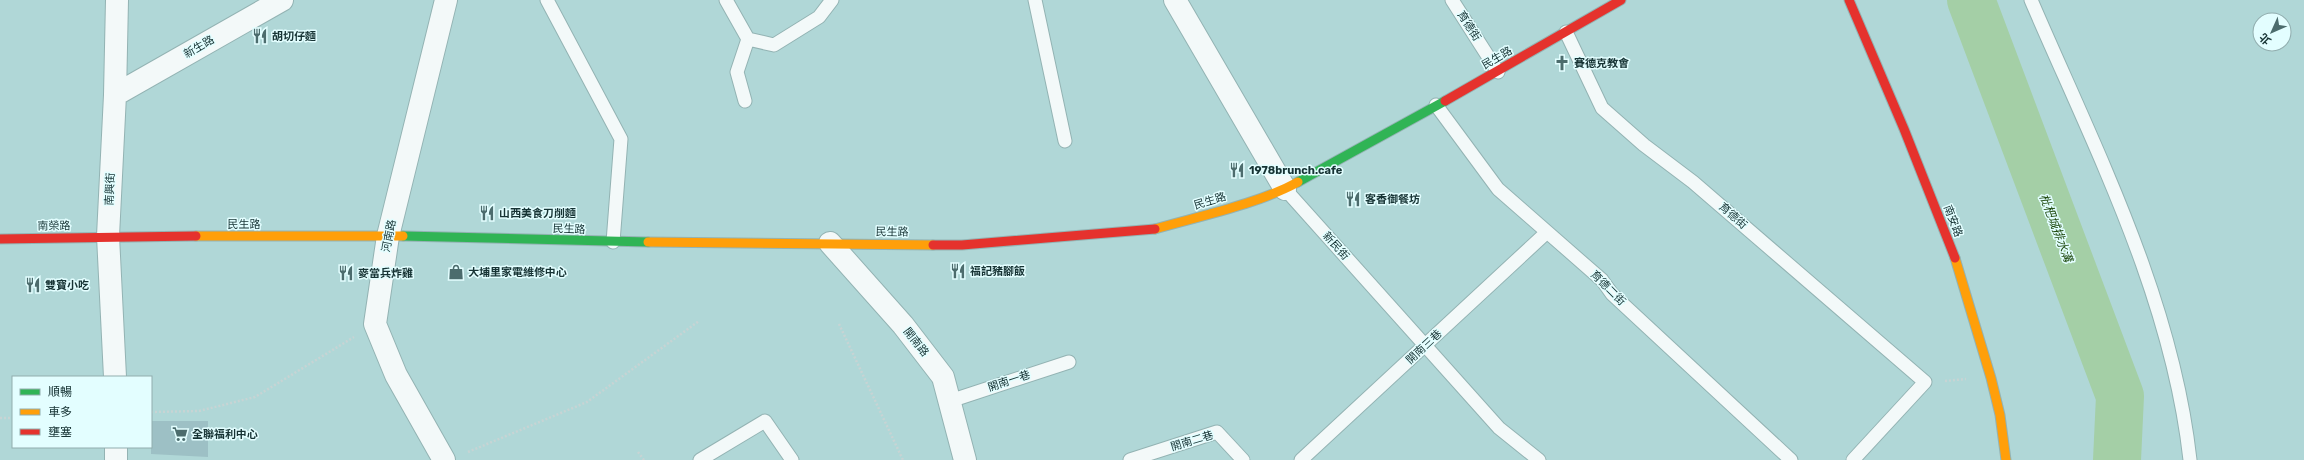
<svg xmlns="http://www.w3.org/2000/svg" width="2304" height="460" font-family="Rubik,'Noto Sans TC',sans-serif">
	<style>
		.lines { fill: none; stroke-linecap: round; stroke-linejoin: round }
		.river { stroke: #a4cfa6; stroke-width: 48 }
		.building { fill: #9dc0c5 }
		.lane-casing { stroke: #93b3b3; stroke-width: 15 }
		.street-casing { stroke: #93b3b3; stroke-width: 24 }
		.fast-casing { stroke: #93b3b3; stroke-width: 11 }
		.slow-casing { stroke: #93b3b3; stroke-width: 11 }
		.jam-casing { stroke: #93b3b3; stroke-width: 11 }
		.path { stroke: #c7d4d4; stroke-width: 2.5; stroke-dasharray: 2 2; stroke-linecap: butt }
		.lane { stroke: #f3f9f9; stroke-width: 13 }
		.street { stroke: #f3f9f9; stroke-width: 22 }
		.fast { stroke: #30b455; stroke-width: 9 }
		.slow { stroke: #ff9f0a; stroke-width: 9 }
		.jam { stroke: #e5322d; stroke-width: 9 }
		.labels { text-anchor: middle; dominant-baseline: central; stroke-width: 3; stroke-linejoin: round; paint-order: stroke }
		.street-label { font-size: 11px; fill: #163334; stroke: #e3feff }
		.poi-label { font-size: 11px; font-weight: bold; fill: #163334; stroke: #e3feff; text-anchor: start }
		.water-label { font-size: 12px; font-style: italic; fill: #224d13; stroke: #e3feff }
	</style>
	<rect width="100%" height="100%" fill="#b0d7d7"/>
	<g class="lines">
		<path class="river" d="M1971 0 2120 396 2117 460"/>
	</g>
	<path class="building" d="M151 421H208V457L151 454Z"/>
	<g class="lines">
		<defs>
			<path id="lane" d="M547 0 621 139 613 242
				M726 0 748 39 774 45 819 17 832 0
				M1035 0 1065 141
				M1452 0 1498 72
				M2031 0C2095 149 2172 297 2190 460
				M1566 32 1602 108 1644 145 1693 182 1925 382 1853 460
				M745 101 737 72 748 39
				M1436 105 1498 189 1602 280 1612 294 1791 460
				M1285 189 1499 428 1539 460
				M950 401 1069 362
				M700 460 765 421 792 460
				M1130 460 1217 432 1243 460
				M1301 460 1546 233"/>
			<path id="street" d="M1175 0 1285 189
				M115 95 282 0
				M830 243 903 325 943 377 965 460
				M115 377 108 236 115 95 117 0
				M116 460V447
				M444 460 396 375 375 324 388 236 446 0"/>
			<path id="fast" d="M1298 182 1445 101
				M403 236 648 242"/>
			<path id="slow" d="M1155 229C1200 216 1258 204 1298 182
				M196 236H403
				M648 242 933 245
				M1955 258 1991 378 2000 415 2006 460"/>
			<path id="jam" d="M1849 0 1904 129 1955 258
				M1445 101 1621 0
				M0 239 196 236
				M933 245H962L1155 229"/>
		</defs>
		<use href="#lane" class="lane-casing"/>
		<use href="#street" class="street-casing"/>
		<use href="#fast" class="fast-casing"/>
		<use href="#slow" class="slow-casing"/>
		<use href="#jam" class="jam-casing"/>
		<path class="path" d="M839 324 903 460
			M1945 381 1966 379
			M151 412 199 411 255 397 354 337
			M0 418H13
			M468 452 587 402 699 321
			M638 452 644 460"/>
		<use href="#lane" class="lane"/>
		<use href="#street" class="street"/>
		<use href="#fast" class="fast"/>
		<use href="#slow" class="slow"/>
		<use href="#jam" class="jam"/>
	</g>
	<defs>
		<symbol id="restaurant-bare" viewBox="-9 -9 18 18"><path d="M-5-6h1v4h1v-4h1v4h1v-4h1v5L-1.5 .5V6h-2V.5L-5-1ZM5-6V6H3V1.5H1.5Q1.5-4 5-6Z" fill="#4c6c6d" stroke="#e3feff" stroke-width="2.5" paint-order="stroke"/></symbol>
		<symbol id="church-bare" viewBox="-9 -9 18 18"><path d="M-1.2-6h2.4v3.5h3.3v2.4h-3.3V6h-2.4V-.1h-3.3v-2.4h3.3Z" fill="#4c6c6d" stroke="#e3feff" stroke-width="2.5" paint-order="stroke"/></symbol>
		<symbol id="shop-bare" viewBox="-9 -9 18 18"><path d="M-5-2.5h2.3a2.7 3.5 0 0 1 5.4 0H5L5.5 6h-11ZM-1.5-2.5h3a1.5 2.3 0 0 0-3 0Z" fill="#4c6c6d" stroke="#e3feff" stroke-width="2.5" paint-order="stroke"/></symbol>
		<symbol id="supermarket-bare" viewBox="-9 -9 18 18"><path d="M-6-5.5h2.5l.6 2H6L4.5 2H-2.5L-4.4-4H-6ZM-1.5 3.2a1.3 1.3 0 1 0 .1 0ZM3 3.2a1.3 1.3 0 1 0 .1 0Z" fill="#4c6c6d" stroke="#e3feff" stroke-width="2.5" paint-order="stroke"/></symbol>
	</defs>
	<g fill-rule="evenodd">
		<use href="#restaurant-bare" x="249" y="25" width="22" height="22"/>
		<use href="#church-bare" x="1551" y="52" width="22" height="22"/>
		<use href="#restaurant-bare" x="1226" y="159" width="22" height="22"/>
		<use href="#restaurant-bare" x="1342" y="188" width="22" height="22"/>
		<use href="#restaurant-bare" x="476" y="202" width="22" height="22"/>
		<use href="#restaurant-bare" x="947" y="260" width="22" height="22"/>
		<use href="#shop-bare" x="445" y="261" width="22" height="22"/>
		<use href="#restaurant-bare" x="335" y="262" width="22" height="22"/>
		<use href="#restaurant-bare" x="22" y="274" width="22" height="22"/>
		<use href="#supermarket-bare" x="169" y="423" width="22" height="22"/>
	</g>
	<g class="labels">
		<g class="street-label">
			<text transform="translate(1469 26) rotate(57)">育德街</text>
			<text transform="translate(199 47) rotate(-30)">新生路</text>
			<text transform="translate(1497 58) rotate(-30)">民生路</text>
			<text transform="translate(110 189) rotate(-87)">南興街</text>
			<text transform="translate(1210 201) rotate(-17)">民生路</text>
			<text transform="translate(1733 216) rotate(41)">育德街</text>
			<text transform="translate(1953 221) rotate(69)">南安路</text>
			<text x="244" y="224">民生路</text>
			<text transform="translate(54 226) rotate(-1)">南榮路</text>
			<text transform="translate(569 229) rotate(2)">民生路</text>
			<text transform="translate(892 232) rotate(1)">民生路</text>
			<text transform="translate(389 236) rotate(-79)">河南路</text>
			<text transform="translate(1336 246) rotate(48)">新民街</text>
			<text transform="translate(1608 288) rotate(45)">育德二街</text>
			<text transform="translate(916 342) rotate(52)">開南路</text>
			<text transform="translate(1424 347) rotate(-43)">開南三巷</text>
			<text transform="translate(1009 381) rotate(-18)">開南一巷</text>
			<text transform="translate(1192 441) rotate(-17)">開南二巷</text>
		</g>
		<g class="poi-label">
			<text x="272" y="36">胡切仔麵</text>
			<text x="1574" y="63">賽德克教會</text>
			<text x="1249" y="170">1978brunch.cafe</text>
			<text x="1365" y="199">客香御餐坊</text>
			<text x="499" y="213">山西美食刀削麵</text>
			<text x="970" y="271">福記豬腳飯</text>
			<text x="468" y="272">大埔里家電維修中心</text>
			<text x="358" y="273">麥當兵炸雞</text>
			<text x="45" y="285">雙寶小吃</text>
			<text x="192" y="434">全聯福利中心</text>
		</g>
		<g class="water-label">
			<text transform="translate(2056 228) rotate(69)">枇杷城排水溝</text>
		</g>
	</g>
	<rect x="12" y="376" width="140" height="72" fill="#e3feff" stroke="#91adae"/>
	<rect x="20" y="389" width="20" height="6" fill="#30b455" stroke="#91adae"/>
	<text x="48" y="396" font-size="12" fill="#163334">順暢</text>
	<rect x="20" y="409" width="20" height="6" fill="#ff9f0a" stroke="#91adae"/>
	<text x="48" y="416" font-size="12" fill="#163334">車多</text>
	<rect x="20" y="429" width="20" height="6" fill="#e5322d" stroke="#91adae"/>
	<text x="48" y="436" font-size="12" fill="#163334">壅塞</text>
	<g transform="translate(2272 32) rotate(225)"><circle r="19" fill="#e3feff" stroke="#91adae"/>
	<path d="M0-3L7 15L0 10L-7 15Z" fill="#4c6c6d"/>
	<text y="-6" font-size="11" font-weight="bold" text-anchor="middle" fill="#163334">北</text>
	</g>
</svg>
